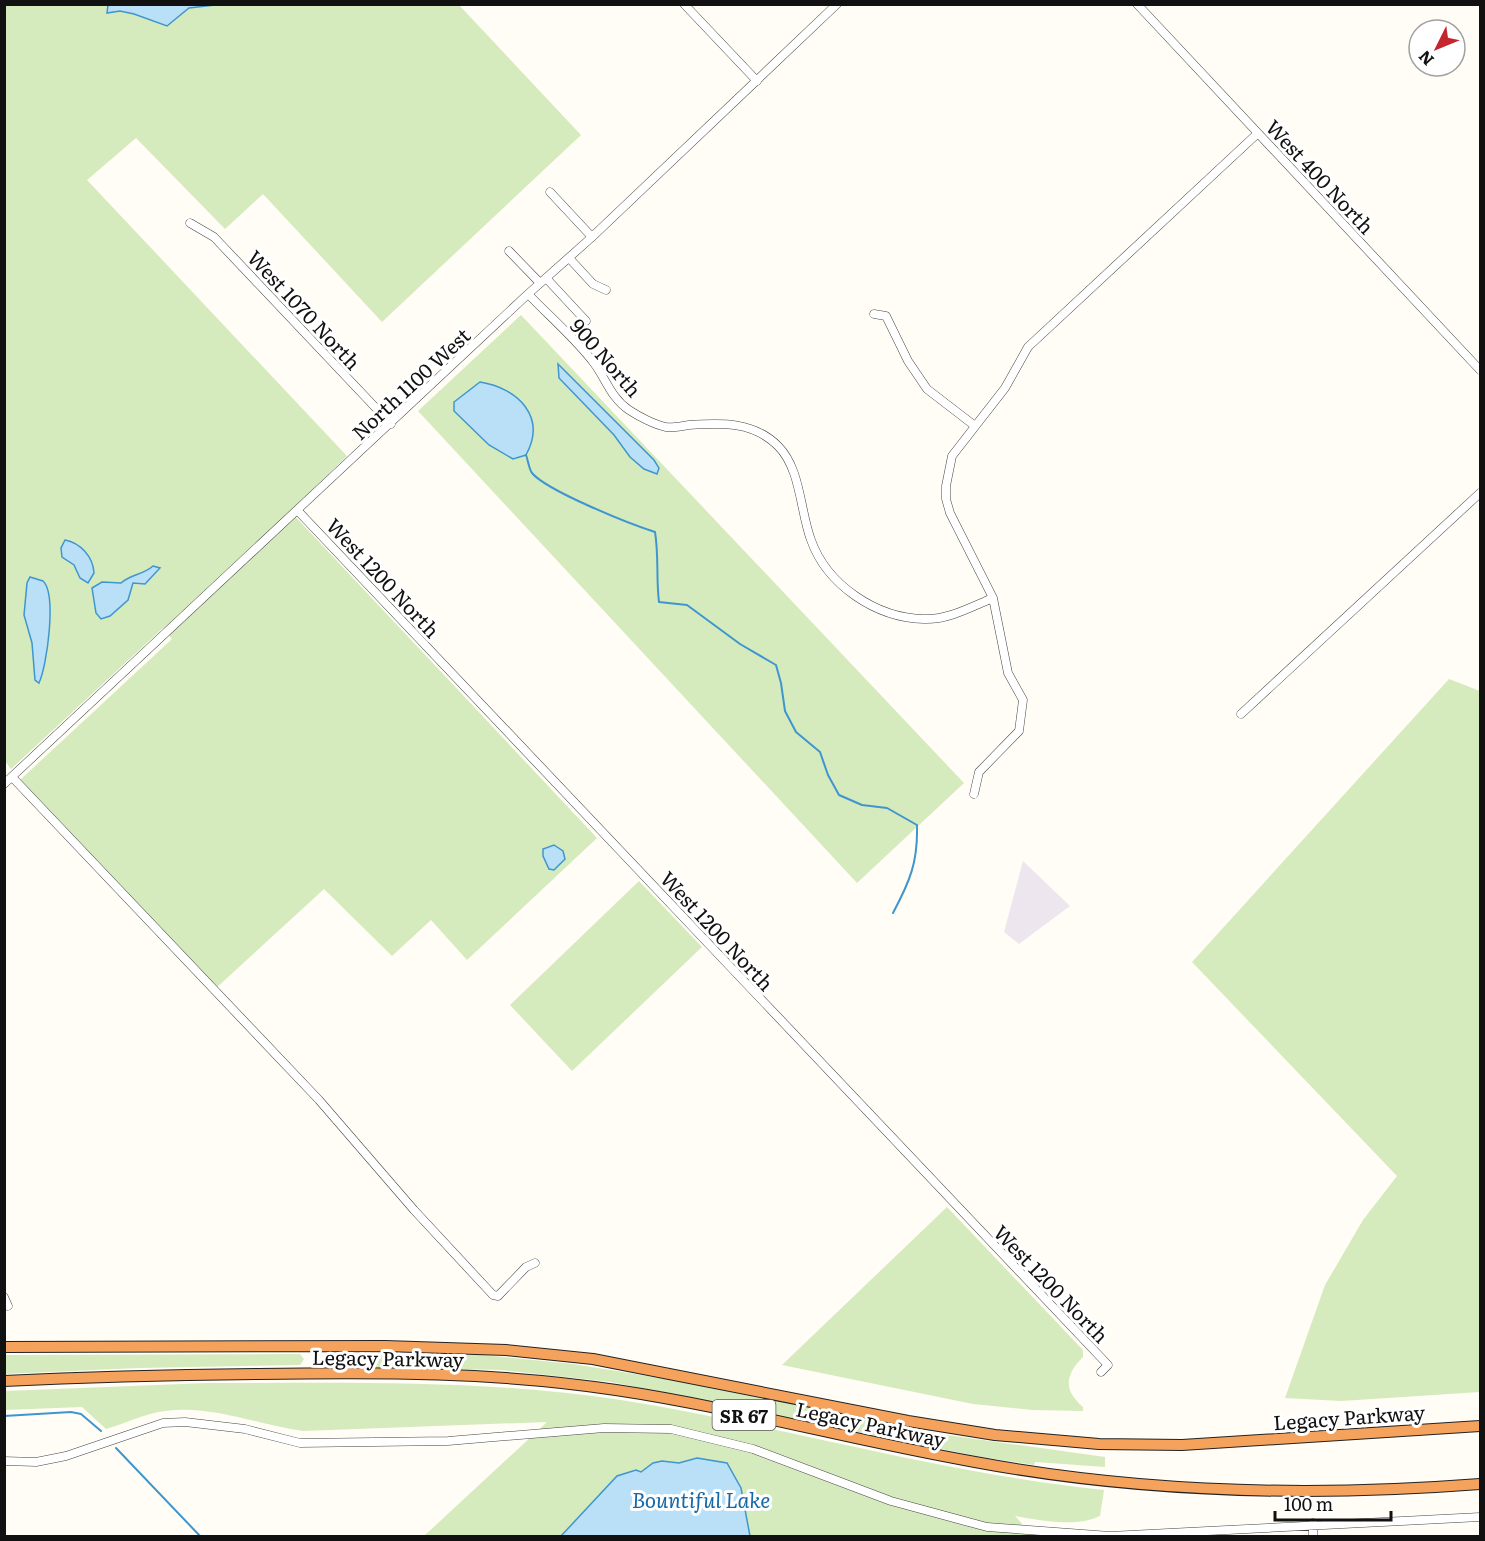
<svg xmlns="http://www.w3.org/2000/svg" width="1485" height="1541" font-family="Literata,serif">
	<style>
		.industrial { fill: #eee6ef }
		.green { fill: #d5ebbd }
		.water { fill: #b9e0f7; stroke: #3f96cf; stroke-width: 1.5 }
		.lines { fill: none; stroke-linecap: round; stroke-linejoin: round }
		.stream { stroke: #3f96cf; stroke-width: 2 }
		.minor-casing { stroke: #444; stroke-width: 9 }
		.highway-casing { stroke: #222; stroke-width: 12 }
		.minor { stroke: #fff; stroke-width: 8 }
		.highway { stroke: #f5a25d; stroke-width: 10 }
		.labels { text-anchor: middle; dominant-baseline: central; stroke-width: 6; stroke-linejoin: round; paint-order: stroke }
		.shield { fill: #fff; stroke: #585858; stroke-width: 1.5 }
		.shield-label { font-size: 18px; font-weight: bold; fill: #111 }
		.street-label { font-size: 20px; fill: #111; stroke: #fff }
		.water-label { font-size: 21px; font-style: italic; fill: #1768a6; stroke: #fff }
	</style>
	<rect width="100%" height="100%" fill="#fffdf5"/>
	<path class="industrial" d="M1023 861 1070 906 1019 944 1004 932Z"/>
	<path class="green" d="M4 5H459L581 135 382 322 263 194 225 229 136 138 87 180 347 456 290 511 597 838 467 960 431 920 392 956 324 889 215 989 20 780 172 639 163 628 11 769 5 761Z
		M521 315 964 783 857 883 418 411Z
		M1449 679 1480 691V1392L1341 1401 1285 1398 1325 1285 1363 1220 1397 1176 1192 962Z
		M639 881 702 947 572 1071 510 1005Z
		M947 1207 1083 1350V1357C1065 1375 1063 1390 1083 1407V1411L1032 1410 973 1404 782 1365Z
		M300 1354 304 1359 300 1365 139 1368 5 1374V1355Z
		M328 1354 483 1355 573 1364 672 1380 947 1435 1105 1457V1467L1035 1462 1034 1465 981 1457 611 1382 501 1370 330 1366 325 1362Z
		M207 1383C345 1383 484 1379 621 1400 783 1426 940 1473 1104 1490L1100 1516C1075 1528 1040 1520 1015 1516L1033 1536H424L547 1422 303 1431C252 1424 202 1400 150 1414 135 1418 121 1425 106 1429L82 1407 5 1410V1391Z"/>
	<path class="water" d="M108 5H215L189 8 167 26 134 14 120 11 107 13Z
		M558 364 654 460 659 468 657 474 644 469 630 457 614 435 559 378Z
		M480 382C518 388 547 417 526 455L513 459 489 445 454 411V402Z
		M65 540C80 543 93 556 94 573L88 583 80 578 74 565 62 557 61 548Z
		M153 566 160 568 145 584 133 583 128 600 110 616 101 619 96 613 92 588 102 582 121 583C131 574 143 575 153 566Z
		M30 577 43 581C57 594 47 666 39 683L35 680 32 643 24 615 27 583Z
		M554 845 563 851 565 859 554 870 549 869 543 856V849Z
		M697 1458 727 1463 741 1488 750 1536H561L617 1476 636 1470 641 1472 653 1463 662 1461 679 1463Z"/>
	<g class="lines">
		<path class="stream" d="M526 455C528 460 529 469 532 473 547 491 630 524 655 532 659 556 656 579 659 602L687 605 740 644 776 665 781 683 785 711 796 732 820 752 828 775 839 795 862 805 887 808 917 825C918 862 910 881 893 913
			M4 1416 71 1412 81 1414 101 1431
			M116 1448 200 1536"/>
		<defs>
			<path id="minor" d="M684 4 757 81
				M1137 4 1480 370
				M550 192 592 237
				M190 223 214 237 391 424
				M509 251 540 283
				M569 258 593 284 606 290
				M546 278 586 321
				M528 294C549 316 575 338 594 363 606 379 611 398 629 410 638 416 655 425 666 427 673 428 682 426 689 425 721 423 753 421 778 446 801 469 800 511 811 540 827 585 876 618 924 619 948 620 971 607 993 598
				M874 314 886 316 908 361 927 389 975 426
				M298 511 1108 1365 1101 1372
				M1241 714 1480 493
				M12 777 319 1100 414 1210 493 1295 498 1296 526 1267 535 1263
				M4 784 528 294 592 237 837 4
				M974 794 979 772 1019 731 1023 700 1008 673 993 598 950 513 946 499V486L952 456 1005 388 1028 347 1258 133
				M4 1297 8 1306
				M4 1461 36 1462 66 1456 163 1423 185 1422 245 1429 300 1443 448 1441 604 1428 671 1429 753 1449 891 1501 987 1527 1110 1536 1480 1517
				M1313 1523V1536"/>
			<path id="highway" d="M4 1347 385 1346 506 1350 593 1359 908 1421 995 1435 1099 1444 1182 1445 1480 1426
				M4 1381C89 1377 174 1375 258 1374 378 1372 498 1372 616 1390 736 1408 855 1441 975 1462 1142 1493 1311 1497 1480 1484"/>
		</defs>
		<use href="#minor" class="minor-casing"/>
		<use href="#highway" class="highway-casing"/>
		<use href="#minor" class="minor"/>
		<use href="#highway" class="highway"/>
	</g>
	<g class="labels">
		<rect class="shield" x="712.5" y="1400" width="63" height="30" rx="4.5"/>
		<g class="shield-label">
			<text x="744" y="1415">SR 67</text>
		</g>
		<g class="street-label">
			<text transform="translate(1321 176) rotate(47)">West 400 North</text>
			<text transform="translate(305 309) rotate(47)">West 1070 North</text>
			<text transform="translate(607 357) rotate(49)">900 North</text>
			<text transform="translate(410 383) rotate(-43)">North 1100 West</text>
			<text transform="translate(384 577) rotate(47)">West 1200 North</text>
			<text transform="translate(718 930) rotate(47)">West 1200 North</text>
			<text transform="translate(1052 1283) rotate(46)">West 1200 North</text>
			<text transform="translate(388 1357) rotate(1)">Legacy Parkway</text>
			<text transform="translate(1349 1416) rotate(-4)">Legacy Parkway</text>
			<text transform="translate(871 1423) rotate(12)">Legacy Parkway</text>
		</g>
		<g class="water-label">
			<text x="701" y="1498">Bountiful Lake</text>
		</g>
	</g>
	<rect width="1485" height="1541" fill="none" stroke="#111111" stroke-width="12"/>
	<g transform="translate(1437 48) rotate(227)"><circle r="28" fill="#ffffff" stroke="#a0a0a0" stroke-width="1.5"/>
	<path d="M0-4.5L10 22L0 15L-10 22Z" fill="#c4262e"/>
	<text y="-9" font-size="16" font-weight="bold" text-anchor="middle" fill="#111111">N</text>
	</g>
	<path d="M1275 1511v9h116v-9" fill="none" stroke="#111111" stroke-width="3"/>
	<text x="1284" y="1511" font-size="18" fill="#111111" stroke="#ffffff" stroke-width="4.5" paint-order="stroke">100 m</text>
</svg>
